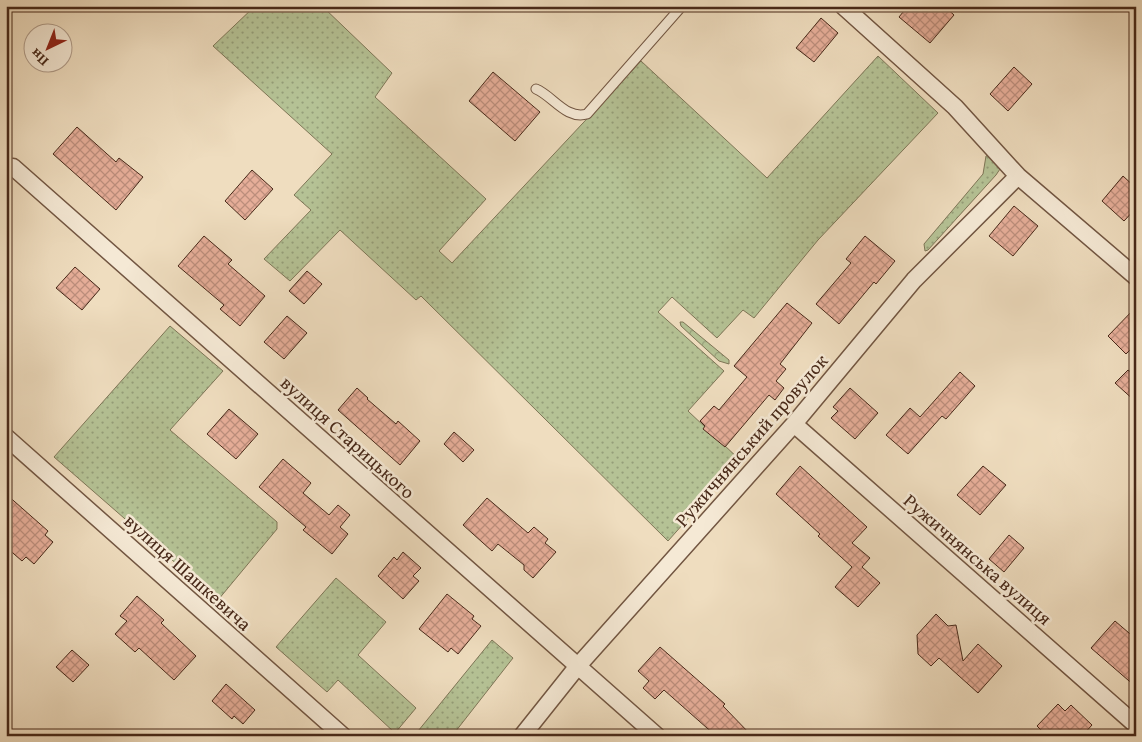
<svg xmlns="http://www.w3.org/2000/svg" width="1142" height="742" font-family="'Gentium Book Plus',serif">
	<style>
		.green { fill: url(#green-dots); stroke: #7e7657 }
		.forest { fill: url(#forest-crowns); stroke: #7e7657 }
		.building { fill: url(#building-cross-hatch); stroke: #482919 }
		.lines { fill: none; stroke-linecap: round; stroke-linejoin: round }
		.lane-casing { stroke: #725642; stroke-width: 11 }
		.street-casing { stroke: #725642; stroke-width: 19 }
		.lane { stroke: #f5e9d5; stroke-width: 9 }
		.street { stroke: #f5e9d5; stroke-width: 16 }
		.labels { text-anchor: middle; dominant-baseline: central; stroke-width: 5; stroke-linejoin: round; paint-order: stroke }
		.street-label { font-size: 19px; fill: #482919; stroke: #f5e9d5 }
	</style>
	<defs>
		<pattern id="green-dots" width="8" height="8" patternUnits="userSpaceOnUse" patternTransform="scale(1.25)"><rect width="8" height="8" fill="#b5c295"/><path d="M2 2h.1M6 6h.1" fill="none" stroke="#959e79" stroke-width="1.8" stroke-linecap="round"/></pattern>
		<pattern id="forest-crowns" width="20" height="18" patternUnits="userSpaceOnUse" patternTransform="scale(1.25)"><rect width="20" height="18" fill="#b5c295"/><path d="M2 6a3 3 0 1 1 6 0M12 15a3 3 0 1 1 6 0" fill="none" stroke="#959e79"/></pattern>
		<pattern id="building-cross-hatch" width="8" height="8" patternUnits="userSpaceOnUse" patternTransform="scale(1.25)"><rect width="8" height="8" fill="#e6ae99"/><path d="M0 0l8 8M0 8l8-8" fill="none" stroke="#bc8e7c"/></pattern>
	</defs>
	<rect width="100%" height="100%" fill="#efddbf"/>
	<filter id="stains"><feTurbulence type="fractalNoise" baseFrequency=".004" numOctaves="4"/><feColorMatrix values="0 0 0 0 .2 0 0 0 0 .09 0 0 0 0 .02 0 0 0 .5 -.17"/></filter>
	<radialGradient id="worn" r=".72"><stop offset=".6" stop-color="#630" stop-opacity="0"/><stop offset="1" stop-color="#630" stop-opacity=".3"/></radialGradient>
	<path class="green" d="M255 6H322L392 73 375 97 486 199 439 251 452 263 641 61 767 178 878 56 938 113 818 240 754 318 743 310 717 338 672 297 658 312 724 371 688 411 740 460 668 541 421 296 416 300 340 230 290 281 264 259 311 210 294 195 332 154 213 46Z
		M991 154 999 161 1000 169 996 175 928 250 925 251 924 244 983 174 986 156Z
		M170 326 223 371 170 430 277 522V529L218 600 54 457Z
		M336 578 386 622 358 655 416 708 395 733 338 680 327 692 276 647Z
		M492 640 513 658 452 736H414Z"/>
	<path class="forest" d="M680 322H683L729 360V364L719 361 681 326Z"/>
	<path class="building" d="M908 6H944L954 15 930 43 899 17Z
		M821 18 838 33 814 62 796 48Z
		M1014 67 1032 84 1008 111 990 94Z
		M493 72 540 112 515 141 469 101Z
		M77 127 116 162 119 158 143 177 116 210 53 154Z
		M252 170 273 189 245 220 225 201Z
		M1123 176 1136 188V208L1124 221 1102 201Z
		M1014 206 1038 226 1013 256 989 236Z
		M204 236 232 260 228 264 265 296 240 326 220 309 224 305 178 266Z
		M865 236 895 261 876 284 874 282 839 324 816 304 851 263 846 259Z
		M75 267 100 289 82 310 56 288Z
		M307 271 322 284 304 304 289 291Z
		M787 303 812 323 780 364 786 369 776 381 784 388 775 400 769 395 725 447 703 429 705 426 700 421 714 406 719 410 747 377 734 366Z
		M1136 307V344L1126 354 1108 336Z
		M287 316 307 333 284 359 264 342Z
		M1128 370 1136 376V402L1115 383Z
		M960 372 975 386 946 419 942 416 908 454 886 435 910 408 920 417Z
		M357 388 368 398 367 399 396 424 398 421 420 441 400 465 338 410Z
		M850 388 878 413 855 439 831 418 838 411 833 407Z
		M229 409 258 434 236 459 207 434Z
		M454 432 474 450 463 462 444 444Z
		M283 459 311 483 303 493 329 515 338 505 350 515 340 527 348 534 332 554 303 530 306 527 259 487Z
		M800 466 867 527 852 543 870 558 862 567 880 583 858 607 835 587 852 567 818 536 820 534 776 494Z
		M983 466 1006 485 980 515 957 495Z
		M6 494 48 531 45 535 53 542 34 564 26 557 22 561 6 547Z
		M487 498 528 533 534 527 548 539 545 543 556 552 533 578 524 570V565L498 544 492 551 463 525Z
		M1009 535 1024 548 1004 572 989 559Z
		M403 552 421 568 413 576 419 581 403 599 378 576 394 557 397 560Z
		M447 594 474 616 472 619 481 626 458 654 451 648 448 652 419 629Z
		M137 596 164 620 161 623 196 656 174 680 139 648 135 652 115 634 127 621 120 616Z
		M936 614 948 626 956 625 963 661 978 644 1002 666 978 693 939 658 931 666 918 654 917 635Z
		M1115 621 1136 639V687L1091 648Z
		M660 647 725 704 723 706 752 736H716L664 690 655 699 643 688 649 681 638 671Z
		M72 650 89 665 73 682 56 667Z
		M226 684 255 710 243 724 234 716 232 719 212 701Z
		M1058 704 1065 711 1071 705 1092 725 1082 736H1047L1037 726Z"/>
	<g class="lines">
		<defs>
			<path id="lane" d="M536 89C553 96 566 120 587 114L682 6"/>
			<path id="street" d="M843 6 955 107 1018 176 1136 277
				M13 167 657 736
				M794 424 1136 725
				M6 437 343 736
				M522 736 577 667 794 424 914 280 1018 176"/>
		</defs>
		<use href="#lane" class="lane-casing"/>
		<use href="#street" class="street-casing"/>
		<use href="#lane" class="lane"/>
		<use href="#street" class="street"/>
	</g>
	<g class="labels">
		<g class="street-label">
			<text transform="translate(348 437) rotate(42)">вулиця Старицького</text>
			<text transform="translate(751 440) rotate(-49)">Ружичнянський провулок</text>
			<text transform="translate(978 559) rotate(41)">Ружичнянська вулиця</text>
			<text transform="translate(188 572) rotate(42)">вулиця Шашкевича</text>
		</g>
	</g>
	<rect width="1142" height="742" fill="none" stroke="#efddbf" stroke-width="25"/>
	<rect x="8" y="8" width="1127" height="727" fill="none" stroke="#482919" stroke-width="2.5"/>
	<rect x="12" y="12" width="1117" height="717" fill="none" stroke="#482919"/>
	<g transform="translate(48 48) rotate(223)"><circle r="24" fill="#f5e9d5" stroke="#b09c8a"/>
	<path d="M0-4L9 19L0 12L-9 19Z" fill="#8f2418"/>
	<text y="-8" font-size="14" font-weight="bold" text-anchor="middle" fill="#482919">Пн</text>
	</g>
	<rect width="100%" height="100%" filter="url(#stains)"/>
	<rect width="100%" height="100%" fill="url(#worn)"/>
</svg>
